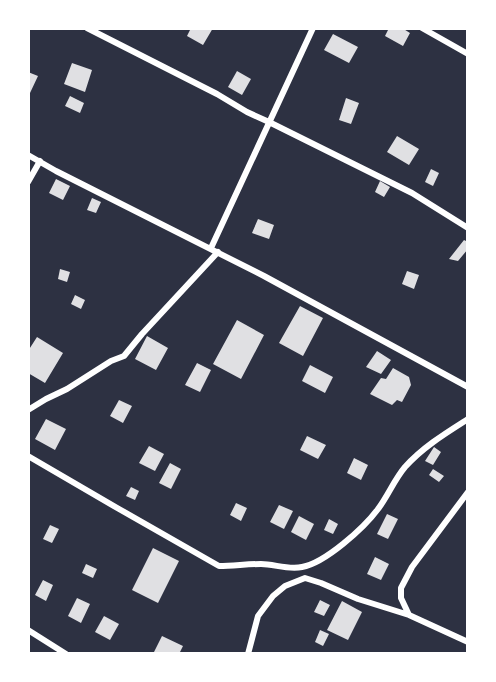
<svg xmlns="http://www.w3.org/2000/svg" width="496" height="682" font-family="Poppins,sans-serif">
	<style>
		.building { fill: #e0e0e3 }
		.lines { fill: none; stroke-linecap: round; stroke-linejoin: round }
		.minor { stroke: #fff; stroke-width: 6 }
	</style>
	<rect width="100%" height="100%" fill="#2d3142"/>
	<path class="building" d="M191 28H213L203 45 187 36Z
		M389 28H402L410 33 403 46 385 36Z
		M333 34 358 47 349 63 324 50Z
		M72 63 92 70 85 92 64 84Z
		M237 71 251 79 242 95 228 87Z
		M28 72 38 76 30 93 28 92Z
		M70 96 84 103 80 113 65 106Z
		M346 98 359 103 351 124 339 120Z
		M397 136 419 149 409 165 387 152Z
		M431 169 439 173 433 186 425 182Z
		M56 179 70 186 63 200 49 193Z
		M380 181 390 187 384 197 375 192Z
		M92 198 101 202 96 213 87 210Z
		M258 219 274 225 269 239 252 233Z
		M464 240 468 242V249L458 261 449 259Z
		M60 269 70 272 67 282 58 279Z
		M407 271 419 275 414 289 402 284Z
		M75 295 85 300 81 309 71 304Z
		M300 306 323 318 303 356 279 343Z
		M237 320 264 335 241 379 213 364Z
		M147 336 168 348 156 370 135 359Z
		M37 337 63 353 45 383 28 373V351Z
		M377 351 391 360 381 374 366 367Z
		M197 363 211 370 200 392 185 385Z
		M310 365 333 377 325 393 302 381Z
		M393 368 409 377 411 385 402 402 397 400 392 405 370 394 381 378 386 379Z
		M119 400 132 406 123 423 110 416Z
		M46 419 66 429 55 450 35 439Z
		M307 436 326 445 318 459 300 450Z
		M149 446 164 454 155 471 139 463Z
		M434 447 441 452 433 465 425 461Z
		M354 458 368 465 361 480 347 473Z
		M170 463 181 469 171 489 159 483Z
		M433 469 444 476 439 482 429 475Z
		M131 487 139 491 135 500 126 496Z
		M236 503 247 508 241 521 230 515Z
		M279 505 293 511 284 529 270 522Z
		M387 514 398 519 388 539 377 534Z
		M299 516 314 524 306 540 291 532Z
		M329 519 338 524 333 534 324 530Z
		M50 525 59 529 52 543 43 539Z
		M153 548 179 561 158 603 132 590Z
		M375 557 389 564 381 580 367 574Z
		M86 564 97 569 93 578 82 573Z
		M43 580 53 585 46 601 35 595Z
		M77 598 90 604 81 623 68 616Z
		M320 600 330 605 324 616 314 612Z
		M342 601 362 612 348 640 327 630Z
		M104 616 119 624 110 640 95 632Z
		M320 630 329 634 323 646 315 642Z
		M162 636 183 646 179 654H153Z"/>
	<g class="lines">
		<path class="minor" d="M87 28 217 94 247 112 269 122 412 193 468 228
			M422 28 468 54
			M28 155 56 171 264 276 468 387
			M28 182 40 161
			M211 248 313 28
			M28 410 46 399 67 389 111 361 124 356 142 334 218 252
			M28 456 119 509 219 566C233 566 247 564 261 564 274 564 288 570 302 567 325 563 364 528 378 509 388 496 394 480 405 467 423 447 446 433 468 419
			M468 492 412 567 401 588V598L409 615 468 642
			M28 630 66 654
			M248 654 258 616 273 596 285 586 305 578 321 583 358 599 409 615"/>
	</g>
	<rect width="496" height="682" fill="none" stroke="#ffffff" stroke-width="60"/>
</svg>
